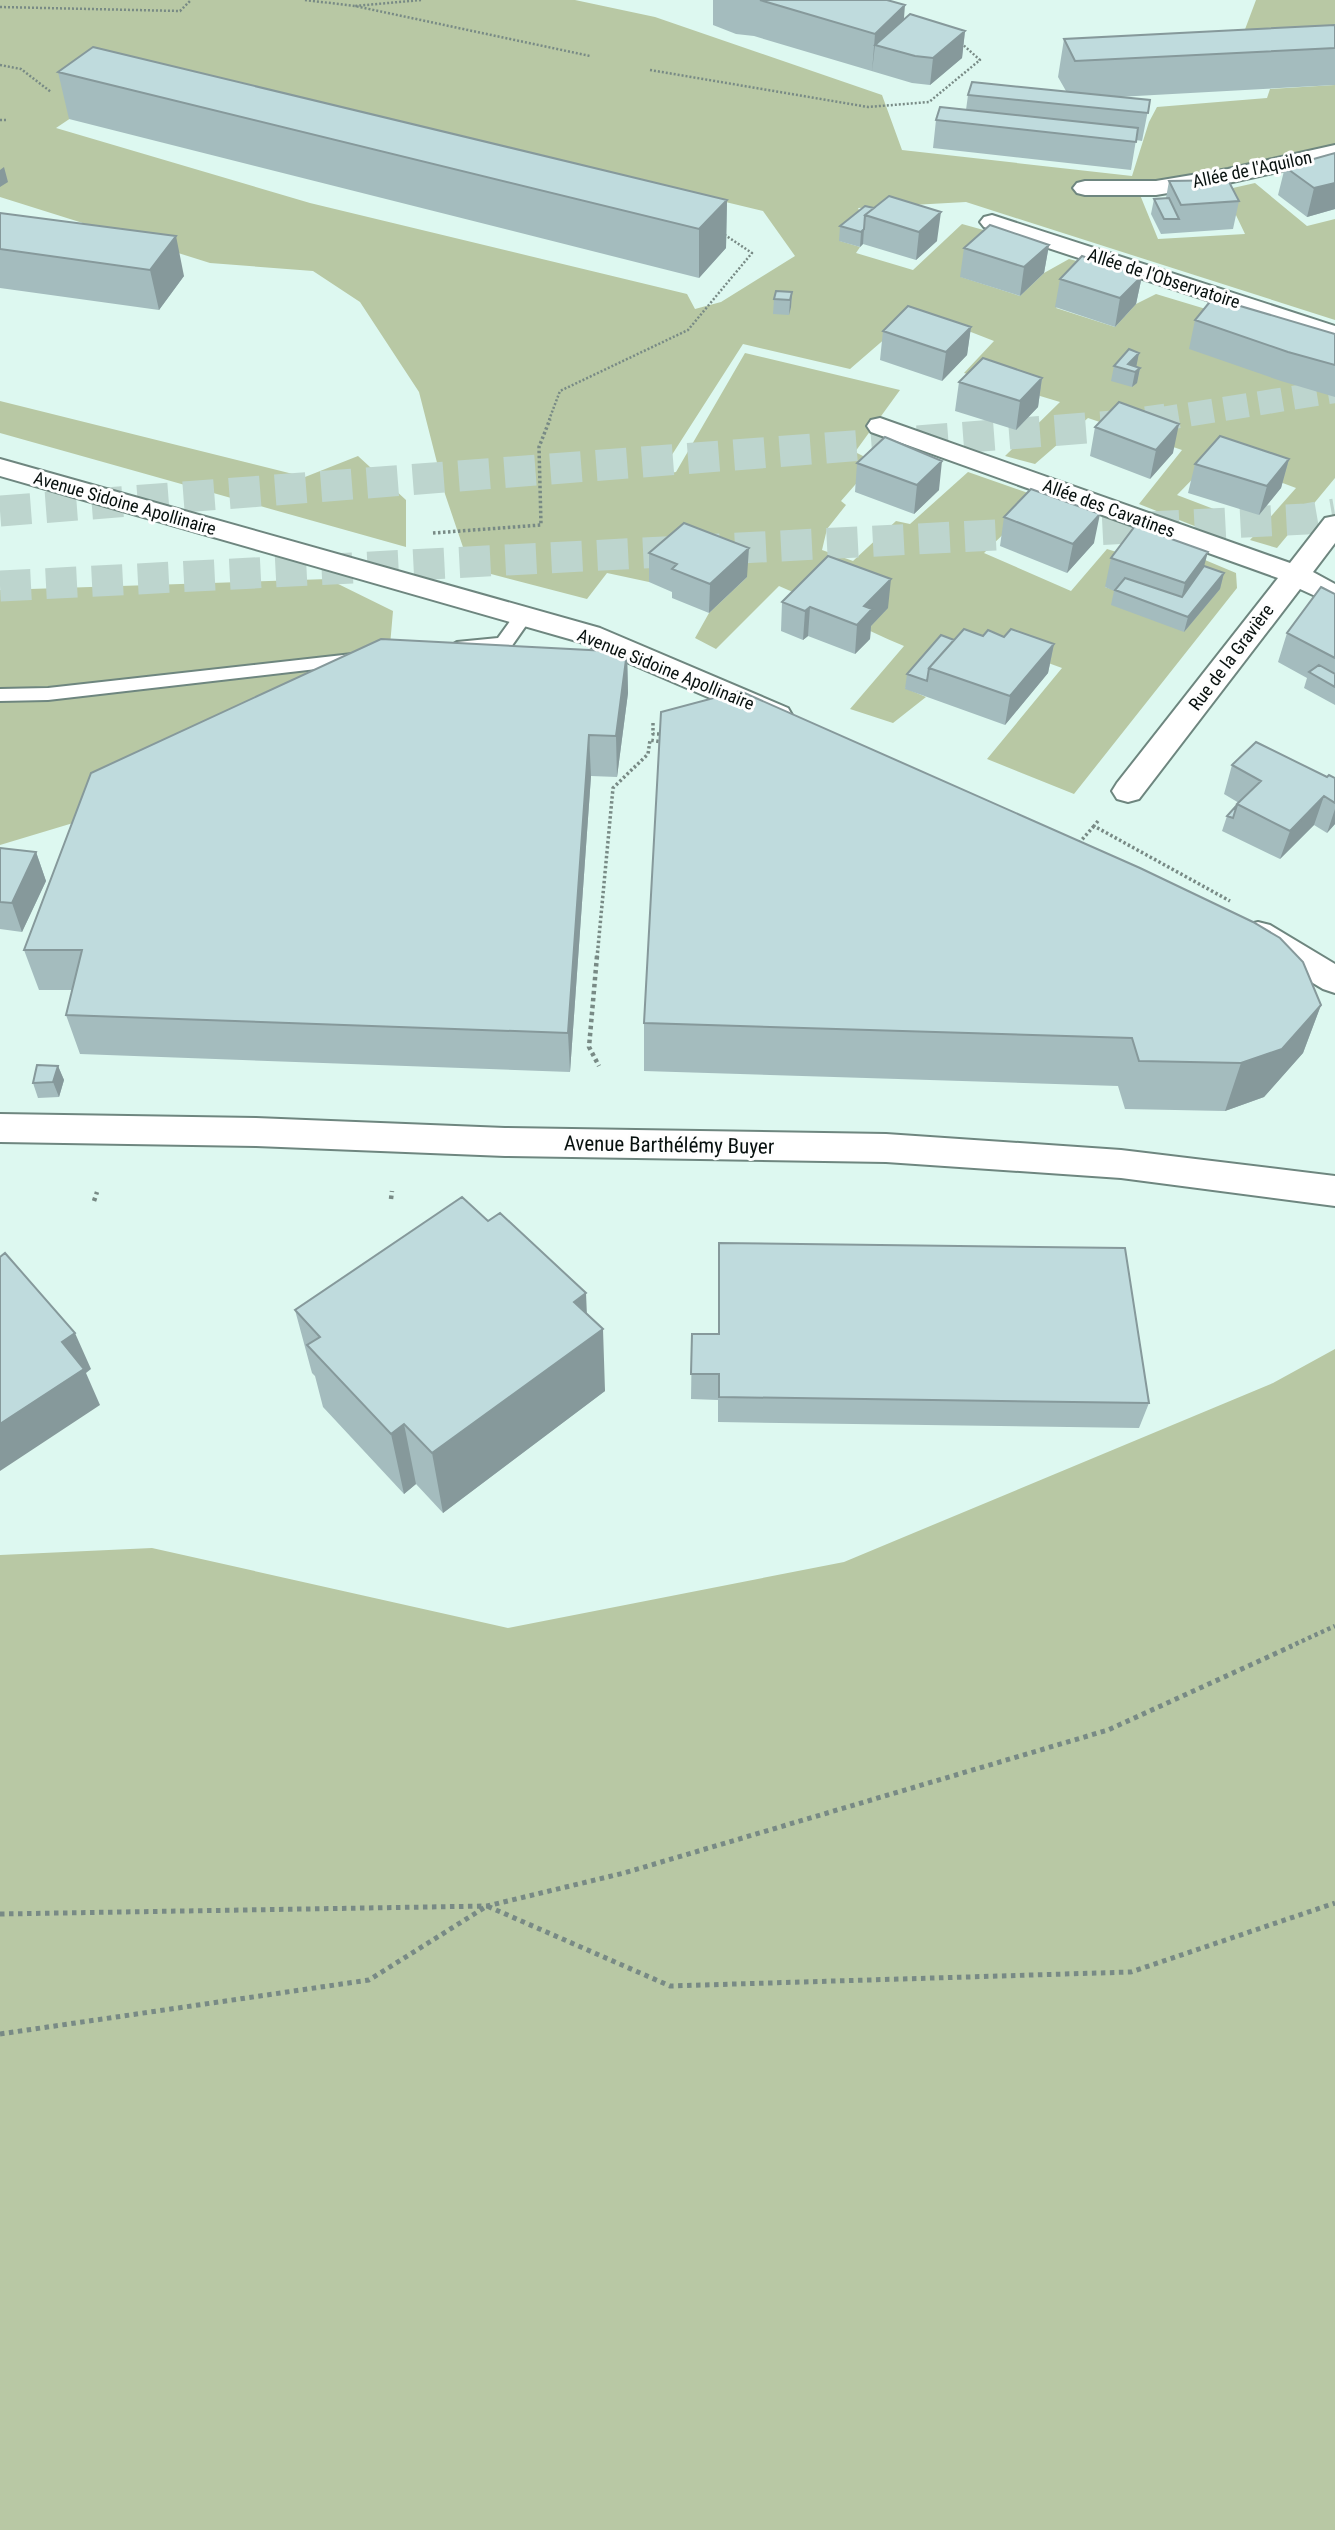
<svg xmlns="http://www.w3.org/2000/svg" width="1335" height="2530" font-family="'Roboto Condensed',sans-serif">
	<style>
		.green { fill: #b8c8a4; fill-rule: evenodd }
		.lines { fill: none; stroke-linecap: round; stroke-linejoin: round }
		.highway-tunnel-far1 { stroke: #bdd5ce; stroke-width: 24; stroke-dasharray: 24 11; stroke-linecap: butt }
		.highway-tunnel { stroke: #bdd5ce; stroke-width: 31; stroke-dasharray: 31 15; stroke-linecap: butt }
		.lane-casing { stroke: #6e867f; stroke-width: 4 }
		.street-casing { stroke: #6e867f; stroke-width: 4 }
		.secondary-casing { stroke: #6e867f; stroke-width: 4 }
		.primary-casing { stroke: #6e867f; stroke-width: 4 }
		.path-far3 { stroke: #788a85; stroke-width: 2.5; stroke-dasharray: 2 2; stroke-linecap: butt }
		.path-far2 { stroke: #788a85; stroke-width: 3.5; stroke-dasharray: 2.5 2.5; stroke-linecap: butt }
		.path-far1 { stroke: #788a85; stroke-width: 4.5; stroke-dasharray: 3.5 3.5; stroke-linecap: butt }
		.path { stroke: #788a85; stroke-width: 5; stroke-dasharray: 4.5 4.5; stroke-linecap: butt }
		.lane { fill: #fff; fill-rule: evenodd }
		.street { fill: #fff; fill-rule: evenodd }
		.secondary { fill: #fff; fill-rule: evenodd }
		.primary { fill: #fff; fill-rule: evenodd }
		.wall { fill: #a4bcbe }
		.shaded-wall { fill: #86999b }
		.building { fill: #bfdbdd; stroke: #86999b; stroke-width: 2 }
		.labels { text-anchor: middle; dominant-baseline: central; stroke-width: 6; stroke-linejoin: round; paint-order: stroke }
		.far-street-label { font-size: 18px; fill: #07100e; stroke: #fefefe }
		.street-label { font-size: 21px; fill: #07100e; stroke: #fefefe }
	</style>
	<rect width="100%" height="100%" fill="#ddf8f0"/>
	<path class="green" d="M0 0H575L655 17 882 95 902 150 1132 176 1149 122 1157 107 1267 98 1270 89 1335 85V146L1232 171 1136 185 1158 239 1245 234 1224 190 1255 183 1307 226 1335 219V320L966 202 858 208 864 220 840 241 860 247 856 253 913 270 962 224 998 234 961 277 1020 296 1044 273 1069 259 1096 266 1056 308 1115 327 1136 304 1156 294 1239 319 1226 333 1335 396V478L1277 548 1250 540 1296 488 1214 457 1177 495 1219 511 1212 533 1139 504 1182 450 1088 418 1035 464 1005 456 1060 402 964 373 994 341 917 311 850 369 743 344 659 475 676 472 745 353 900 390 855 452 875 462 841 501 846 505 827 529 822 550 853 561 896 521 910 524 968 472 1079 511 1025 513 984 553 1071 591 1107 549 1129 556 1105 587 1122 593 1186 552 1236 573 1237 588 1074 794 987 759 1062 668 977 637 905 688 926 697 893 723 850 709 904 646C861 629 822 604 779 586L716 649 695 638 709 613 747 577 684 552 649 582 607 573 587 599 491 574 466 556 445 494 419 392 360 302 313 271 210 263 0 197ZM147 67 179 71 763 211 795 256 721 302 695 309 687 294 310 203 56 128Z
		M1256 0H1335V63L1244 32Z
		M0 401 305 477 358 456 406 500V547L0 433Z
		M328 579 393 611 387 680 103 814 0 845V590Z
		M1335 1349V2530H0V1555L152 1548 508 1628 844 1562 1273 1383Z"/>
	<g class="lines">
		<path class="highway-tunnel-far1" d="M1155 420 1335 391"/>
		<path class="highway-tunnel" d="M0 511 1126 425 1166 419
			M0 586 1306 519 1335 514"/>
		<defs>
			<path id="lane" d="M523 611 532 617 511 647 457 654 447 648 457 642 498 638 516 613Z
				M361 653 368 655 371 659 368 663 48 700 0 701V689L48 688Z"/>
			<path id="street" d="M1335 145V159L1228 183 1156 195H1085L1077 193 1073 188 1077 183 1085 181H1156L1228 169Z
				M992 215 1335 326V342L984 227 980 222 984 217Z
				M880 418 1290 563 1325 518 1335 516V543L1313 572 1335 584V605L1300 589 1139 799 1128 802 1117 799 1112 791 1117 783 1278 578 871 432 867 426 871 420Z"/>
			<path id="secondary" d="M0 459 600 628 788 708 792 715 788 722 777 725 766 722 580 642 0 476Z
				M1258 922 1270 925 1335 964V993L1323 989 1246 943 1241 934 1246 925Z"/>
			<path id="primary" d="M0 1114 256 1118 505 1128 886 1134 1121 1150 1335 1176V1206L1121 1178 886 1162 505 1156 256 1146 0 1142Z"/>
		</defs>
		<use href="#lane" class="lane-casing"/>
		<use href="#street" class="street-casing"/>
		<use href="#secondary" class="secondary-casing"/>
		<use href="#primary" class="primary-casing"/>
		<path class="path-far3" d="M305 0 355 6
			M421 0 355 6 590 56
			M0 7 180 11 191 0
			M0 65 21 69 51 92
			M650 70 868 107 929 102 980 60 961 43
			M0 120H6
			M549 420 560 391 688 330 752 253 722 233"/>
		<path class="path-far2" d="M433 533 541 525 539 447 550 419
			M653 723V734H664
			M1098 821 1094 826 1230 901
			M1079 843 1094 826
			M597 958 613 788 648 754 650 740 662 742"/>
		<path class="path-far1" d="M597 956 589 1047 599 1066
			M391 1199 392 1191
			M94 1201 97 1192
			M1289 1647 1335 1626"/>
		<path class="path" d="M0 1914 487 1906 624 1873 1108 1730 1292 1646
			M0 2034 369 1980 487 1906 670 1986 1131 1972 1335 1903"/>
		<use href="#lane" class="lane"/>
		<use href="#street" class="street"/>
		<use href="#secondary" class="secondary"/>
		<use href="#primary" class="primary"/>
	</g>
	<path class="wall" d="M713 0H887L904 20 965 31 962 58 930 85 912 83 754 36 736 34 713 25Z
		M1335 25V85L1118 97 1150 100 1142 141 1136 140 1131 170 933 148 936 120 966 110 968 95 1066 91 1058 77 1064 39Z
		M58 72 727 200 726 248 699 278 69 119Z
		M1335 153V209L1307 217 1278 195 1285 167Z
		M1169 181 1239 201 1233 229 1161 234 1151 214 1154 199 1166 198Z
		M865 206 937 241 916 260 863 244 860 247 839 241 840 226Z
		M0 213 184 276 159 310 0 288Z
		M1049 245 1044 273 1020 296 960 277 964 248Z
		M1142 276 1136 304 1115 327 1055 307 1060 279Z
		M792 292 791 307 789 315 773 314 774 299Z
		M1195 320 1335 334V397L1281 381 1189 349Z
		M971 327 967 355 942 381 880 360 883 331Z
		M1139 353 1136 367 1140 368 1137 383 1132 387 1111 381 1114 366Z
		M1042 378 1038 407 1016 430 955 411 959 382Z
		M1095 427 1173 453 1150 479 1090 456Z
		M1289 459 1281 488 1259 515 1188 493 1195 464Z
		M857 463 939 490 914 514 855 492Z
		M1004 517 1094 543 1067 573 1000 546Z
		M649 553 747 577 709 613 672 598V592L649 582Z
		M1111 558 1204 566 1224 573 1220 589 1184 632 1111 605 1114 591 1105 587Z
		M1335 594V705L1304 688 1307 678 1278 662 1287 633Z
		M782 602 888 608 871 626 870 639 855 654 808 636 803 640 781 631Z
		M983 636 1004 637 1054 644 1048 673 1005 725 905 689 907 674 954 640Z
		M627 652 628 693 617 777 591 776 570 1072 80 1054 66 1015 72 990H39L24 950Z
		M1232 765 1335 778V824L1327 833 1314 825 1280 859 1222 831 1227 816 1239 803 1224 794Z
		M0 848 36 852 46 881 22 932 0 929Z
		M1321 1005 1303 1053 1264 1097 1225 1111 1125 1109 1118 1086 644 1071V1023Z
		M58 1066 64 1080 59 1097 38 1098 33 1083Z
		M719 1243 1149 1403 1139 1428 718 1422V1400L691 1399 692 1334H718Z
		M295 1310 587 1314 605 1391 443 1513 416 1484 404 1494 323 1407 315 1376 312 1373Z"/>
	<path class="shaded-wall" d="M905 5 902 43 875 45 872 72 875 34Z
		M965 31 962 58 930 85 933 58Z
		M4 167 8 182 0 187V170Z
		M1335 183V209L1307 217 1314 188Z
		M727 200 726 248 699 278V229Z
		M941 212 937 241 916 260 919 232Z
		M864 229 863 244 860 247 861 232Z
		M176 236 184 276 159 310 150 270Z
		M1049 245 1044 273 1020 296 1024 267Z
		M1142 276 1136 304 1115 327 1120 298Z
		M792 292 791 307 789 315 790 300Z
		M971 327 967 355 942 381 946 352Z
		M1139 353 1136 368 1128 364Z
		M1140 368 1137 383 1132 387 1135 372Z
		M1042 378 1038 407 1016 430 1020 401Z
		M1179 424 1173 453 1150 479 1156 450Z
		M1289 459 1281 488 1259 515 1267 486Z
		M942 461 939 490 914 514 917 485Z
		M1100 514 1094 543 1067 573 1073 544Z
		M749 548 747 577 709 613 710 584Z
		M1208 552 1200 581 1178 612 1185 583Z
		M1224 573 1220 589 1184 632 1188 617Z
		M891 579 888 608 871 626 870 639 855 654 857 625 864 606Z
		M810 607 808 636 803 640 805 611Z
		M1054 644 1048 673 1005 725 1010 696Z
		M627 652 628 693 617 777 616 736Z
		M589 735 591 776 570 1072 568 1033Z
		M1324 796 1314 825 1280 859 1290 831Z
		M1335 809V824L1327 833Z
		M36 852 46 881 22 932 12 903Z
		M1321 1005 1303 1053 1264 1097 1225 1111 1241 1063Z
		M58 1066 64 1080 59 1097 53 1082Z
		M586 1293 588 1339 603 1329 605 1391 443 1513 432 1453 574 1302Z
		M75 1333 91 1369 86 1373 100 1405 0 1471V1424L62 1342Z
		M404 1424 416 1484 404 1494 391 1434Z"/>
	<path class="building" d="M760 0H887L905 5 875 34Z
		M910 14 965 31 933 58 915 56 875 45Z
		M1335 25V48L1075 61 1064 39Z
		M93 47 727 200 699 229 58 72Z
		M972 82 1150 100 1148 113 968 95Z
		M940 107 1138 128 1136 142 936 120Z
		M1335 153V183L1314 188 1285 167Z
		M1228 180 1239 201 1181 205 1169 181Z
		M889 196 941 212 919 232 865 215Z
		M1169 198 1179 219H1164L1154 199Z
		M865 206 874 208 865 215 864 229 861 232 840 226Z
		M0 213 176 236 150 270 0 249Z
		M990 225 1049 245 1024 267 964 248Z
		M1082 256 1142 276 1120 298 1060 279Z
		M776 291 792 292 790 300 774 299Z
		M1213 298 1335 334V365L1288 352 1195 320Z
		M908 306 971 327 946 352 883 331Z
		M1129 349 1139 353 1128 364 1140 368 1135 372 1114 366Z
		M983 358 1042 378 1020 401 959 382Z
		M1119 402 1179 424 1156 450 1095 427Z
		M1220 436 1289 459 1267 486 1195 464Z
		M885 437 942 461 917 485 857 463Z
		M1031 489 1100 514 1073 544 1004 517Z
		M684 523 749 548 710 584 672 569 677 564 649 553Z
		M1135 526 1208 552 1185 583 1111 558Z
		M828 556 891 579 864 606 872 609 857 625 810 607 805 611 782 602Z
		M1204 566 1224 573 1188 617 1115 590 1125 578 1182 597Z
		M1321 587 1335 594V658L1287 633Z
		M964 629 983 636 988 630 1004 637 1011 629 1054 644 1010 696 929 668Z
		M941 635 954 640 929 668 927 681 907 674Z
		M381 639 627 652 616 736 589 735 568 1033 66 1015 82 950H24L91 773Z
		M1319 665 1335 674V687L1309 672Z
		M740 691 1140 868 1253 922 1280 938 1303 962 1321 1005 1282 1049 1241 1063 1139 1061 1132 1038 644 1023 661 712Z
		M1256 742 1327 777 1329 775 1335 778V803L1324 796 1290 831 1237 804 1261 781 1232 765Z
		M1237 805 1233 818 1227 816Z
		M0 848 36 852 12 903 0 902Z
		M37 1065 58 1066 53 1082 33 1083Z
		M462 1197 488 1221 500 1213 586 1293 574 1302 603 1329 432 1453 404 1424 391 1434 307 1345 320 1337 295 1310Z
		M719 1243 1125 1248 1149 1403 719 1397V1374H691L692 1334H719Z
		M5 1253 75 1333 62 1342 84 1369 0 1424V1257Z"/>
	<g class="labels">
		<g class="far-street-label">
			<text transform="translate(1252 169) rotate(-12)">Allée de l'Aquilon</text>
			<text transform="translate(1164 278) rotate(18)">Allée de l'Observatoire</text>
			<text transform="translate(125 503) rotate(16)">Avenue Sidoine Apollinaire</text>
			<text transform="translate(1109 508) rotate(20)">Allée des Cavatines</text>
			<text transform="translate(1231 657) rotate(-53)">Rue de la Gravière</text>
			<text transform="translate(666 669) rotate(22)">Avenue Sidoine Apollinaire</text>
		</g>
		<g class="street-label">
			<text transform="translate(669 1145) rotate(1)">Avenue Barthélémy Buyer</text>
		</g>
	</g>
</svg>
